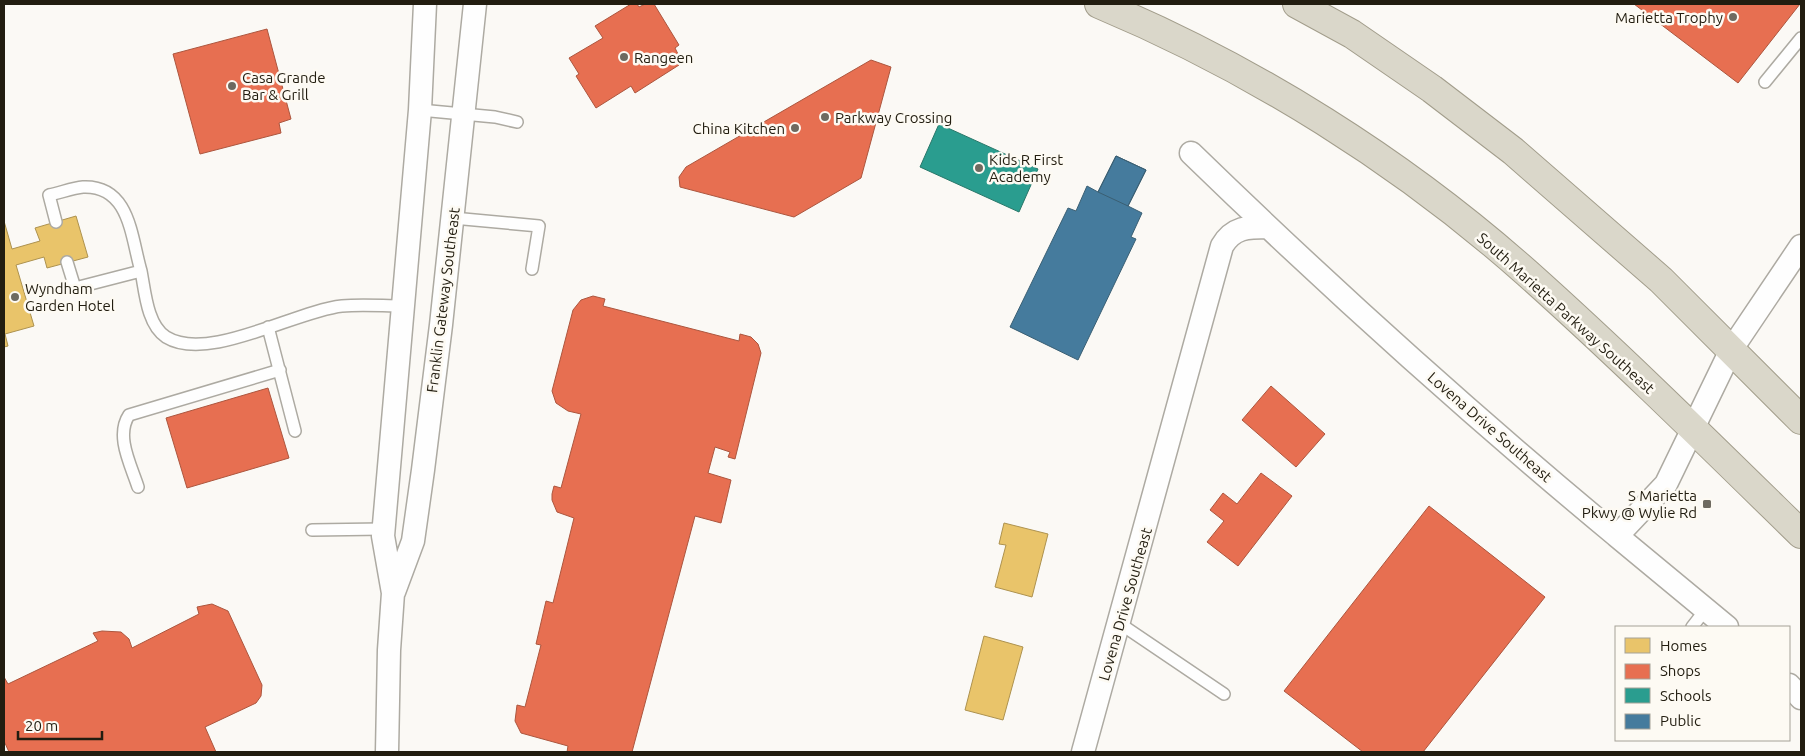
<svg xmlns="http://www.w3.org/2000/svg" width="1805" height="756" font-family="Ubuntu,sans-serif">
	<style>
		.homes { fill: #e9c46a; stroke: #ad924f }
		.shops { fill: #e76f51; stroke: #ac563e }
		.schools { fill: #2a9d8f; stroke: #287769 }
		.public { fill: #457b9d; stroke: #3a5f73 }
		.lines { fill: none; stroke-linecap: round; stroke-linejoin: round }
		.service-casing { stroke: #adaaa2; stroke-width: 14 }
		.minor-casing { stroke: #adaaa2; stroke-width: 25 }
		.trunk-casing { stroke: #a29d8b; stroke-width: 30 }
		.service { stroke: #fefefe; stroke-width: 11 }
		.minor { stroke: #fefefe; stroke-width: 22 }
		.trunk { stroke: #dad7ca; stroke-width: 28 }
		.poi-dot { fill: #6e6a60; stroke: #fdfaf3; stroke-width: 2 }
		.labels { text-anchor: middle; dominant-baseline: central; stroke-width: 5; stroke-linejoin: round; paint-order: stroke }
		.poi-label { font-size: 15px; fill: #221d10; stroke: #fdfaf3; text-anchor: start }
		.street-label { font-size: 15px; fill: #221d10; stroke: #fdfaf3 }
	</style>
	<rect width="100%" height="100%" fill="#fbf9f5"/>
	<path class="homes" d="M76 216 88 257 47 268 44 257 16 265 34 326 5 334 8 346 4 347V221L12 249 40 241 35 228Z
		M1004 523 1048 534 1032 597 995 587 1006 545 999 544Z
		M984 636 1023 647 1003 720 965 710Z"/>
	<path class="shops" d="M631 4H637L639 7 645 4H654L679 45 675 48 679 56 675 58 679 65 635 93 631 86 596 108 576 76 579 74 569 58 603 38 595 26Z
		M1634 4H1800L1738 83Z
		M267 29 291 119 279 123 281 133 200 154 173 54Z
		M871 60 891 67 861 178 794 217 680 187 679 177 686 167Z
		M593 296 605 299 603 306 739 341 740 334 751 337 758 344 761 353 735 459 728 457 730 452 715 447 708 473 731 480 721 523 695 516 632 752H567L568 746 521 733 515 721 517 705 525 707 541 645 536 644 546 601 553 603 574 518 557 512 552 500V494L554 486 561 488 581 414 568 411 556 403 552 391 573 310 581 300Z
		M1271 386 1325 434 1296 467 1242 420Z
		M268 388 289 458 187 488 166 418Z
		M1261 473 1292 496 1238 566 1207 542 1224 521 1210 510 1223 493 1237 504Z
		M1429 506 1545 597 1423 752H1363L1284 691Z
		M212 604 228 611 262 685 261 696 256 703 205 727 216 752H9L4 741V677L8 684 98 641 93 633 102 631 121 632 129 639 132 648 199 614 197 607Z"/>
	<path class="schools" d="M939 124 1038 169 1019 212 920 167Z"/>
	<path class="public" d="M1116 156 1146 170 1128 206 1142 213 1131 237 1136 239 1078 360 1010 327 1068 208 1076 211 1087 186 1098 192Z
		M1116 156 1146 170 1128 206 1098 192Z"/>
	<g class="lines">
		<defs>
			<path id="service" d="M1765 82 1801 38
				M420 110 495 117 517 122
				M453 218 539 226 532 269
				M56 222 49 195C60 193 72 188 83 187 130 185 131 237 141 271
				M67 262 75 288 141 271C145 291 147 325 166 337 208 363 295 311 342 306 362 304 383 306 403 306
				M268 327 295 431
				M138 487C131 465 115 436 129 415L280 370
				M312 530 383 529
				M1119 623 1224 694
				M1692 627 1706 609"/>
			<path id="minor" d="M1191 153C1328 286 1470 414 1617 536L1666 484 1731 350 1801 246
				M1617 536 1727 627
				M394 592 413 541 423 470 441 325 475 4
				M1789 685 1801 698
				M387 752 389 650 393 593 383 536 420 110 425 4
				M1083 752 1222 246C1233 227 1248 227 1268 227"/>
			<path id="trunk" d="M1099 4C1254 69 1402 162 1527 273 1621 357 1711 446 1801 534
				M1297 4 1352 34 1432 89 1513 151 1661 280 1801 420"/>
		</defs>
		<use href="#service" class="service-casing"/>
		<use href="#minor" class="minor-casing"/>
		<use href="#trunk" class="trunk-casing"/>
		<use href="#service" class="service"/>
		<use href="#minor" class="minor"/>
		<use href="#trunk" class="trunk"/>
	</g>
	<g class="poi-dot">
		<circle cx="1733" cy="17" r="5"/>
		<circle cx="624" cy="57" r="5"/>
		<circle cx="232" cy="86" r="5"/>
		<circle cx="825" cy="117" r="5"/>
		<circle cx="795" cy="128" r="5"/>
		<circle cx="979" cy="168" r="5"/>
		<circle cx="15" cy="297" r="5"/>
		<rect x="1702" y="499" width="10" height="10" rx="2.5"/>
	</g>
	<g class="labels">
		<g class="poi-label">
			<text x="1723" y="17" text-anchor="end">Marietta Trophy</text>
			<text x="634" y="57">Rangeen</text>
			<text x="242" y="77">Casa Grande<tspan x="242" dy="17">Bar &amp; Grill</tspan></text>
			<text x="835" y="117">Parkway Crossing</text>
			<text x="785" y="128" text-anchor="end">China Kitchen</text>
			<text x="989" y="159">Kids R First<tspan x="989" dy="17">Academy</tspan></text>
			<text x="25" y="288">Wyndham<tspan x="25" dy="17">Garden Hotel</tspan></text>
			<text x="1697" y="495" text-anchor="end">S Marietta<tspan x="1697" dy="17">Pkwy @ Wylie Rd</tspan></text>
		</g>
		<g class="street-label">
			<text transform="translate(443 300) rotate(-83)">Franklin Gateway Southeast</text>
			<text transform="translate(1566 313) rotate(42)">South Marietta Parkway Southeast</text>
			<text transform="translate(1490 427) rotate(41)">Lovena Drive Southeast</text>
			<text transform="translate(1125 604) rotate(-74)">Lovena Drive Southeast</text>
		</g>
	</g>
	<rect width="1805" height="756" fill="none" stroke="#221d10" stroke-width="10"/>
	<rect x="1615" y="626" width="175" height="115" fill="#fdfaf3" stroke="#a5a298"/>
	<rect x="1625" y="638" width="25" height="15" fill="#e9c46a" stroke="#a5a298"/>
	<text x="1660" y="651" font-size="15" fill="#221d10">Homes</text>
	<rect x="1625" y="664" width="25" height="15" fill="#e76f51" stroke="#a5a298"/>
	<text x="1660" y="676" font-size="15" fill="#221d10">Shops</text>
	<rect x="1625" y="688" width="25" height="15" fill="#2a9d8f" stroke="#a5a298"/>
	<text x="1660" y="701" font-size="15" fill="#221d10">Schools</text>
	<rect x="1625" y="714" width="25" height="15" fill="#457b9d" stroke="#a5a298"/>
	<text x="1660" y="726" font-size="15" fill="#221d10">Public</text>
	<path d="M18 731v8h84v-8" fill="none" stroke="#221d10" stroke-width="2.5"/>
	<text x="25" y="731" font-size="15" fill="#221d10" stroke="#fdfaf3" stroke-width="4" paint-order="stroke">20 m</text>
</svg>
